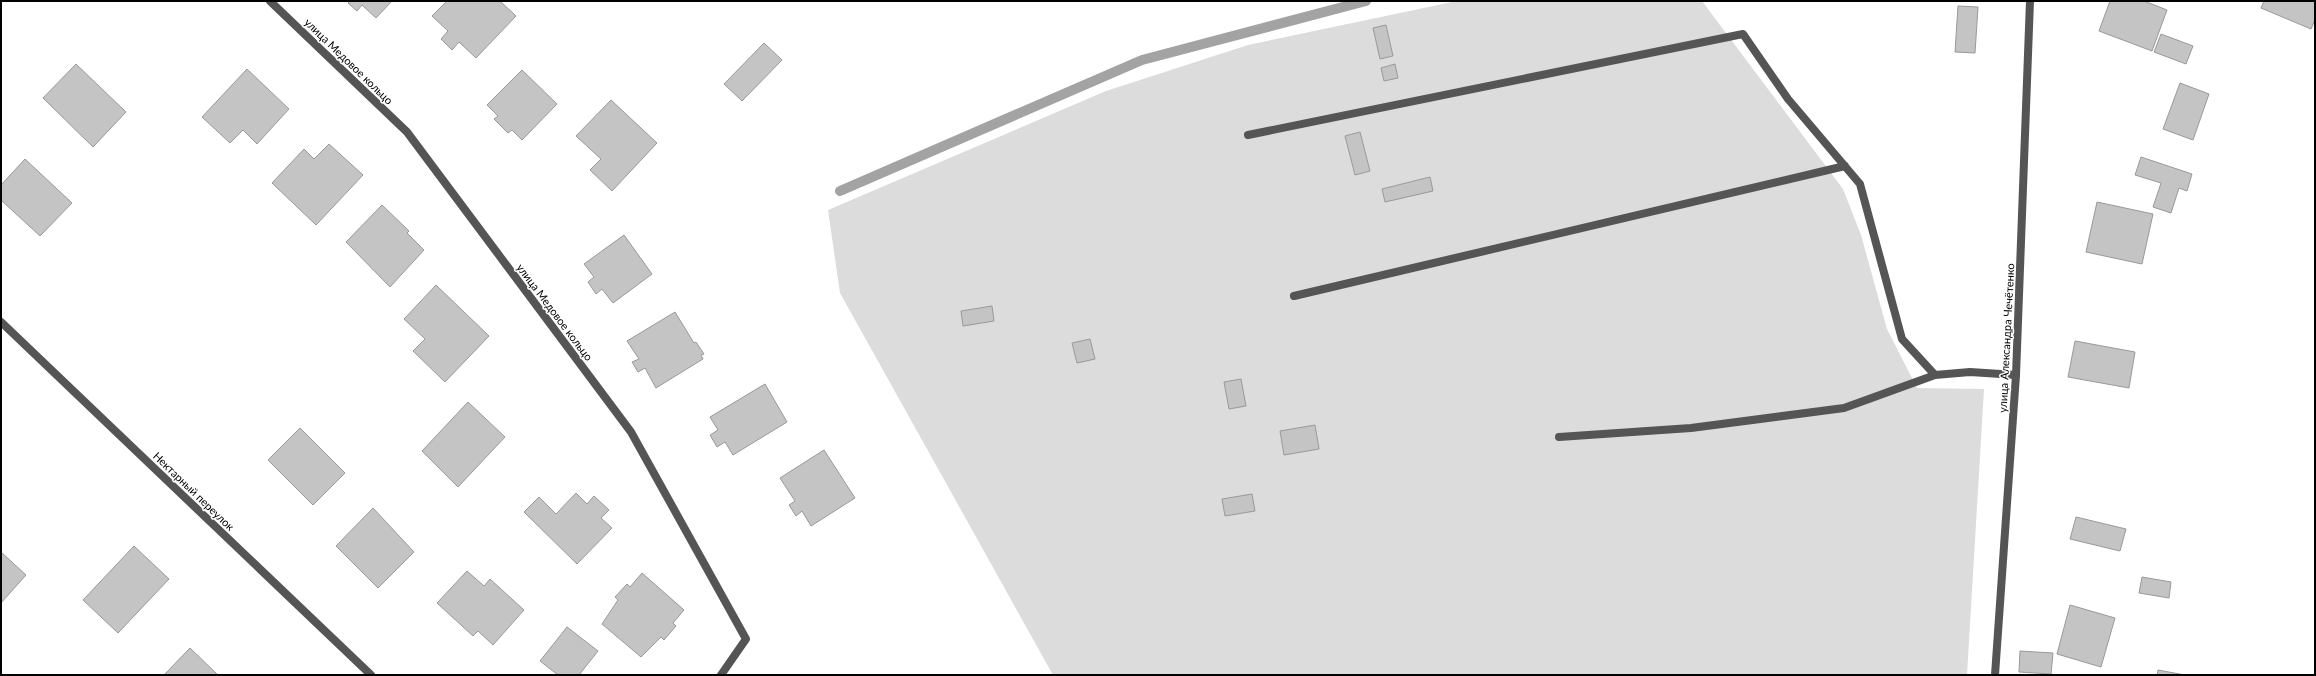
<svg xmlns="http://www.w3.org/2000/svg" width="2316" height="676" font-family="Lato,sans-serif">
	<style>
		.green { fill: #dcdcdc }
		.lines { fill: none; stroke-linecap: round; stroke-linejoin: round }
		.stream { stroke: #a3a3a3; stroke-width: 10 }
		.building { fill: #c4c4c4; stroke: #999 }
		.lane { stroke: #555; stroke-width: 8 }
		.street { stroke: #555; stroke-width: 8 }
		.labels { text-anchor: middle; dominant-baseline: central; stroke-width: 3; stroke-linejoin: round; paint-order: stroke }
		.street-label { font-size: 11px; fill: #000; stroke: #fff }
	</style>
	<rect width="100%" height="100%" fill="#fff"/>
	<path class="green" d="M1457 1H1702L1843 189 1861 235 1887 329 1917 388 1984 389 1967 675H1053L840 293 828 210 1106 91 1248 45Z"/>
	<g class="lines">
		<path class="stream" d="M840 191 1142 60 1366 1"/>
	</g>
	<path class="building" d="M350 1H392L376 18 362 5 357 11 348 3Z
		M447 1H500L516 16 476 58 459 42 452 50 441 39 448 31 432 16Z
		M2110 1H2144L2167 10 2152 51 2099 31Z
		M2264 1H2315V20L2311 29 2261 8Z
		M1958 6 1978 7 1975 53 1955 52Z
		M1386 25 1393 56 1380 59 1373 28Z
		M2161 34 2193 46 2186 64 2154 52Z
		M764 43 782 60 742 101 724 84Z
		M76 64 126 112 93 147 43 98Z
		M1395 64 1398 78 1384 81 1381 68Z
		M247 69 289 109 257 144 243 130 230 143 202 117Z
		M522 70 557 104 522 140 512 130 508 133 494 119 498 116 487 105Z
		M2180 83 2209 94 2193 140 2163 129Z
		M611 100 657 143 612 191 590 170 601 159 576 136Z
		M1360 132 1370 171 1355 175 1345 136Z
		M329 144 363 175 316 225 272 183 304 149 314 159Z
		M2141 157 2192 174 2187 191 2179 188 2171 213 2153 207 2161 183 2135 175Z
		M25 159 72 203 40 236 1 200V185Z
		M1430 177 1433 191 1385 202 1382 189Z
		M2097 202 2153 214 2142 264 2086 252Z
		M382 205 409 231 407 233 424 250 390 287 346 242Z
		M624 235 652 274 613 303 602 289 596 294 588 282 594 277 584 264Z
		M436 285 489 336 445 382 413 351 425 339 404 319Z
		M992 306 994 321 963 326 961 311Z
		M675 312 694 343 696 342 704 354 701 355 703 359 656 388 645 368 638 372 632 362 639 359 627 341Z
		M1090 339 1095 359 1077 363 1072 343Z
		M2075 341 2135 352 2129 388 2068 377Z
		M1241 379 1246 406 1229 409 1224 382Z
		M765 384 787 422 733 455 725 442 717 447 710 435 718 430 710 417Z
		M468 402 505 437 458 487 422 451Z
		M1315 425 1319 449 1284 455 1280 431Z
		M300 428 345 473 313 505 268 460Z
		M824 450 855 498 811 526 802 511 796 516 789 505 795 501 780 478Z
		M576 493 587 504 594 496 609 510 601 518 612 528 577 564 524 512 539 497 556 514Z
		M1252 494 1255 511 1225 516 1222 499Z
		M373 508 414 552 378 588 336 546Z
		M2076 517 2126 529 2120 551 2070 539Z
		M134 546 169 579 118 633 83 600Z
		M1 552 26 575 1 603Z
		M467 571 484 586 490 579 524 610 493 645 478 631 473 636 437 603Z
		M642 573 684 610 673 623 676 626 664 640 661 637 641 657 602 624 618 600 615 597 627 584 630 587Z
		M2142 577 2171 582 2169 598 2139 593Z
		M2070 605 2115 618 2101 667 2057 654Z
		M567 627 598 651 579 675H558L540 661Z
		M190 648 218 675H164Z
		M2020 651 2053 653 2051 674 2019 672Z
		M2158 670 2185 675H2157Z"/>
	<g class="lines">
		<path class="lane" d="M1248 135 1743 34 1788 99 1860 184 1902 339 1935 375 1970 372 2016 375
			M1294 296 1845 166
			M1559 437 1691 428 1844 408 1935 375"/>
		<path class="street" d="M270 1 407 132 631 432 746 639 721 675
			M1 322 371 675
			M1995 675 2016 375 2030 1"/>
	</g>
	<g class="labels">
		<g class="street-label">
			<text transform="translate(349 61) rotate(44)">улица Медовое кольцо</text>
			<text transform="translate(555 312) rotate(53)">улица Медовое кольцо</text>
			<text transform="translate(2006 338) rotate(-87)">улица Александра Чечётенко</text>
			<text transform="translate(194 491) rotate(44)">Нектарный переулок</text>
		</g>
	</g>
	<rect width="2316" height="676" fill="none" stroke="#000000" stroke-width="4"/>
</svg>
